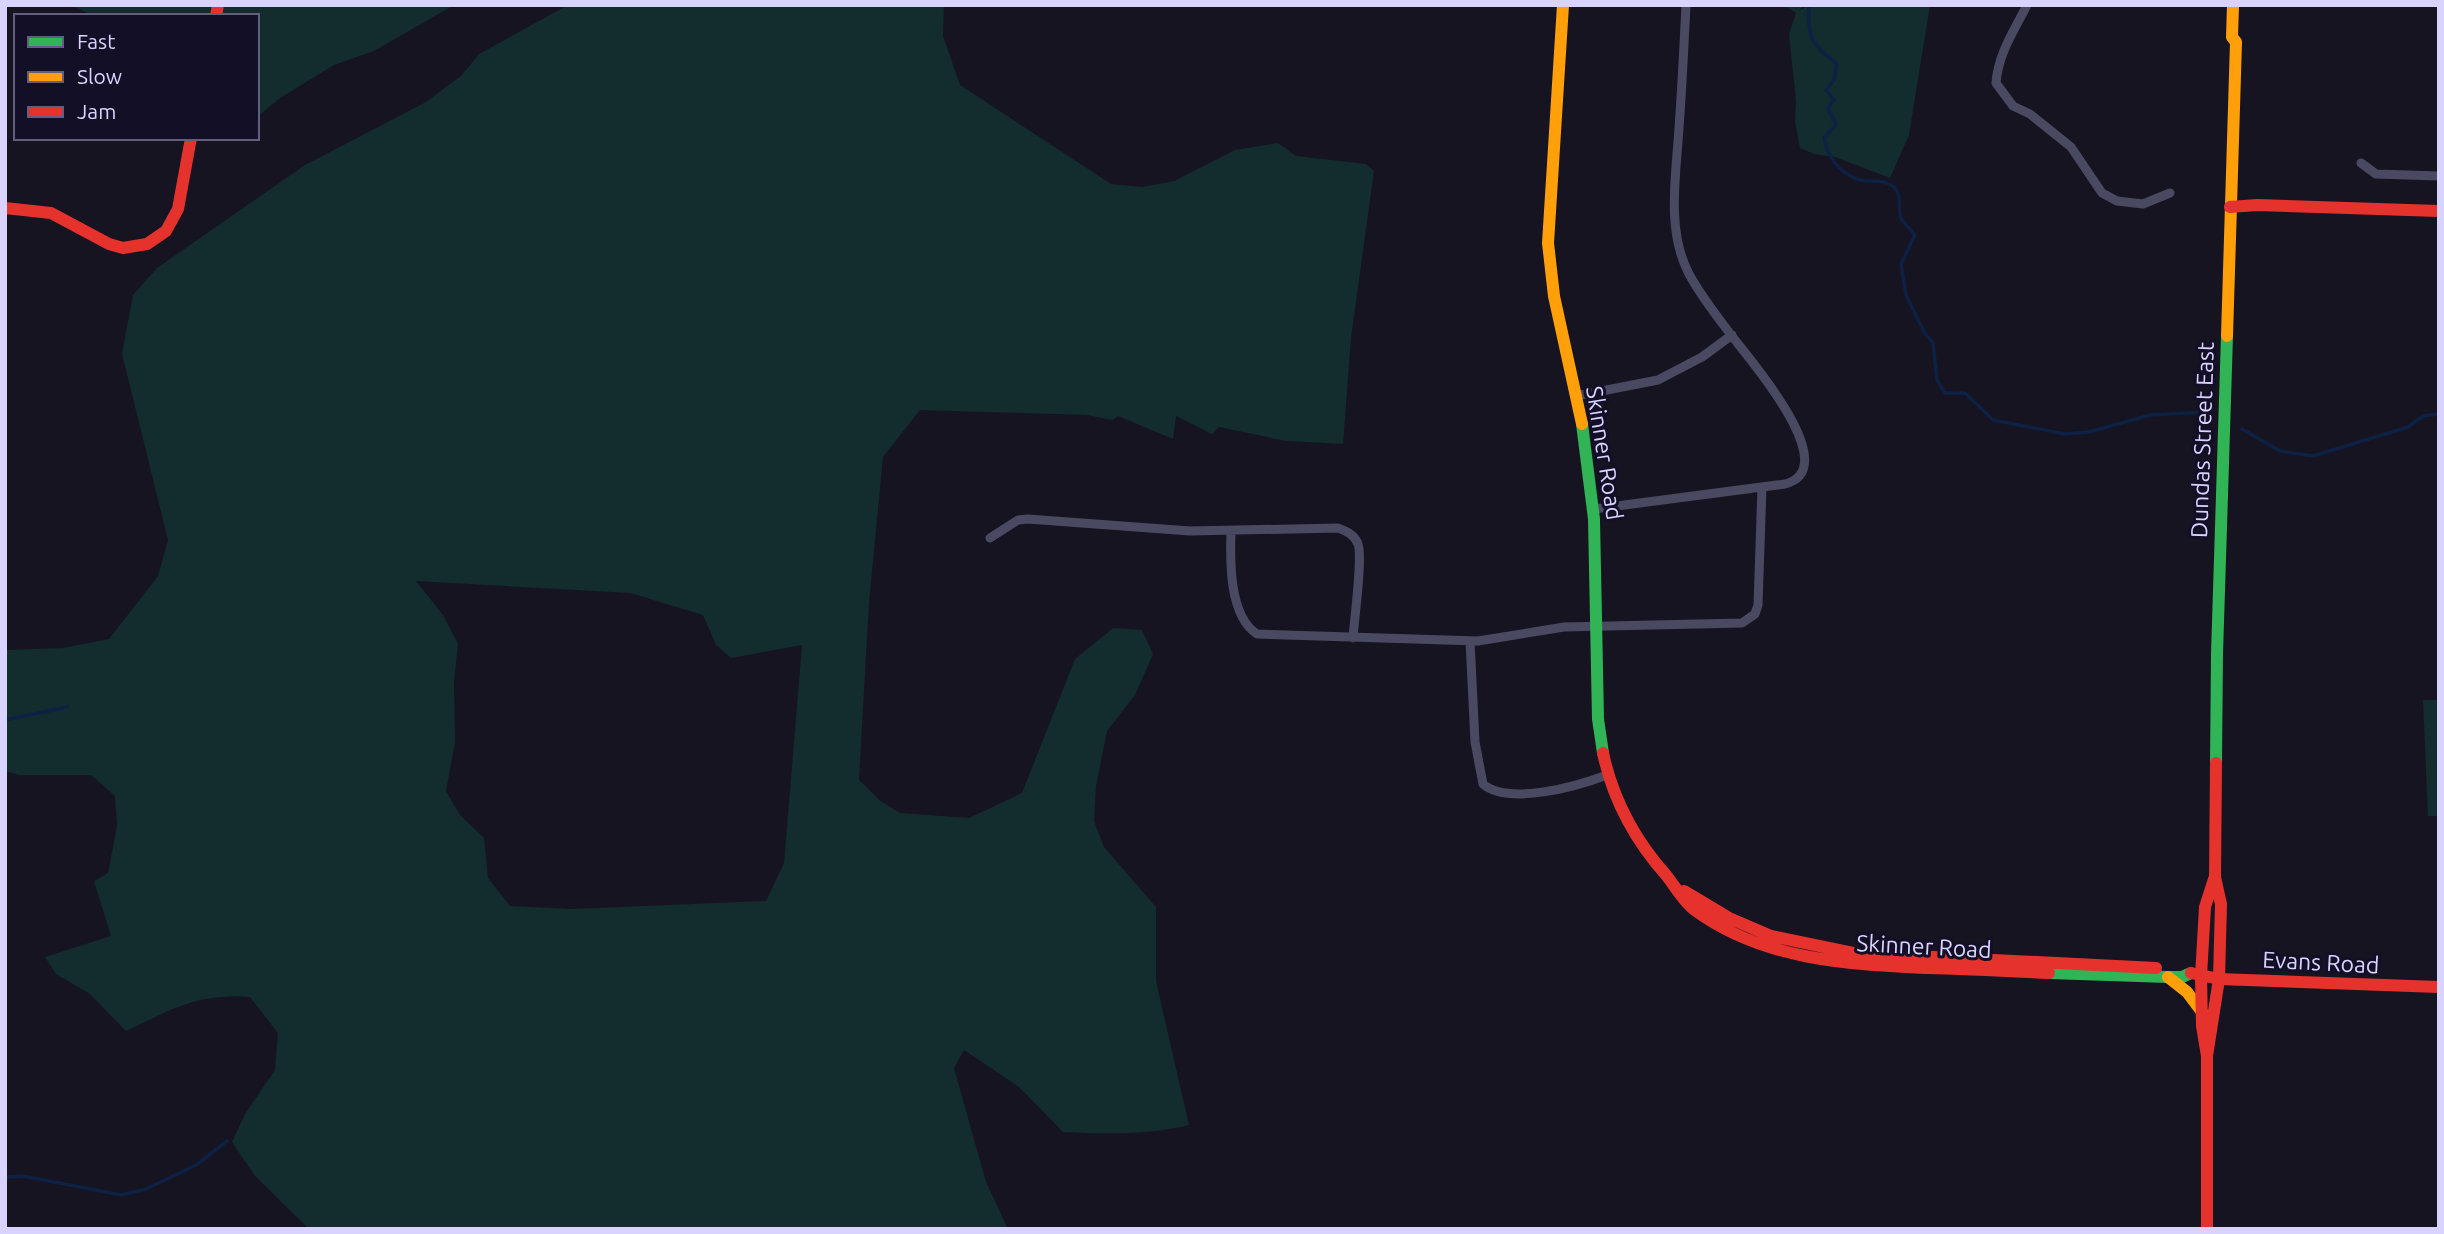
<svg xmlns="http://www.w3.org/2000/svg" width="2444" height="1234" font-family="Ubuntu,sans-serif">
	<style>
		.green { fill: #132c2d; fill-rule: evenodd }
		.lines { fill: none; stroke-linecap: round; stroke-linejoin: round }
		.stream { stroke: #0d2144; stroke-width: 3.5 }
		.street { stroke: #4a4962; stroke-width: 9 }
		.fast { stroke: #30b455; stroke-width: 12 }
		.slow { stroke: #ff9f0a; stroke-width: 12 }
		.jam { stroke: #e5322d; stroke-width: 12 }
		.labels { text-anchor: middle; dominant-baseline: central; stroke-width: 6; stroke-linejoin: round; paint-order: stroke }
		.street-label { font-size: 23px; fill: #d9d4ff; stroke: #130f26 }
	</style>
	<rect width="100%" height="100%" fill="#161421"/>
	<path class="green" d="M71 5H454L374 51 334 65 280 98 257 117V16H94Z
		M568 5H944L943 36 960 85 1111 184 1142 187 1174 181 1235 150 1278 143 1296 156 1366 164 1374 171 1351 338 1343 444 1286 441 1219 427 1212 434 1176 416 1173 439 1118 416 1113 420 1087 415 920 410 883 457 869 603 859 780 879 800 900 813 969 818 1022 793 1075 659 1113 628 1142 630 1153 654 1135 695 1107 731 1096 786 1094 821 1104 847 1156 907V981L1189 1125C1149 1135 1105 1134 1063 1132L1019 1087 964 1050 954 1068 986 1182 1008 1229H309L255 1176 232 1142 245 1114 275 1070 278 1033 250 997C195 994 173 1009 126 1031L90 994 56 974 45 957 111 936 94 881 108 873 117 826 115 796 91 775H19L5 771V650L63 648 109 639 158 576 168 540 122 354 133 295 157 268 305 165 426 102 462 75 479 54ZM416 581 630 593 703 615 716 645 731 658 802 645 784 863 766 901 573 909 510 906 488 878 484 838 460 815 446 791 455 742 454 681 458 644 443 615Z
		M1784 5H1804L1799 11 1809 5H1930L1909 135 1890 178 1835 157 1814 154 1800 148 1795 122 1796 101 1789 34 1796 13Z
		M2423 700H2439V816H2428Z"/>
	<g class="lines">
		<path class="stream" d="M1809 5C1807 39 1812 44 1837 64L1834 80 1826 90 1834 100 1828 108 1836 125 1824 138C1828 157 1839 172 1857 179 1869 184 1882 177 1894 187 1903 196 1897 208 1901 218 1904 224 1911 230 1915 235L1901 264 1906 295 1924 332 1933 343 1937 380 1945 393H1965L1993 420 2065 434 2089 432 2150 415 2206 412
			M2242 429 2280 451 2313 456 2408 427 2423 416 2439 414
			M5 720 67 707
			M5 1177 23 1176 121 1195 146 1189 196 1165 227 1141"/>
		<path class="street" d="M2027 5C2014 31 1998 54 1996 83L2013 106 2030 114 2071 147 2102 193 2117 201 2143 204 2170 193
			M2361 163 2376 174 2439 176
			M1576 396 1658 380 1702 357 1732 335
			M1594 509 1785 484C1844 469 1753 363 1735 340 1719 319 1702 298 1689 274 1666 230 1676 176 1679 128 1682 87 1684 46 1686 5
			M1231 532C1230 561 1229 616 1257 634L1478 641 1564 627 1742 623 1755 614 1758 605 1762 487
			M990 538 1018 520 1028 519 1190 531 1338 528C1347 531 1355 535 1358 544 1363 557 1354 621 1353 638
			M1470 641 1475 742 1483 784C1509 806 1578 786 1607 775"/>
		<path class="fast" d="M1582 424 1594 519 1598 719 1603 753
			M2216 763 2217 654 2227 336
			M2049 973 2168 977H2182L2191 973"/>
		<path class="slow" d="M1563 5 1548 243 1554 296 1582 424
			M2227 336 2236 42 2232 37 2233 5
			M2168 977 2187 992 2202 1012"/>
		<path class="jam" d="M216 16 218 5
			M2230 207 2257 205 2439 211
			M5 208 51 213 109 244 123 248 147 244 166 231 178 209 191 138
			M1603 753C1613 800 1634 839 1666 875 1675 886 1684 903 1696 911 1763 960 1847 964 1926 968 1967 969 2008 971 2049 973
			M1684 891 1729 918 1771 936 1853 953 2156 968
			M2191 973 2219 979 2439 987
			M2207 1056 2219 979 2221 904 2215 877 2216 763
			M2207 1229V1056L2202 1026 2201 976 2205 907 2214 879"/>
	</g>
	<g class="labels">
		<g class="street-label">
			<text transform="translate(2202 440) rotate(-88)">Dundas Street East</text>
			<text transform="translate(1605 453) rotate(81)">Skinner Road</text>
			<text transform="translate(1924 946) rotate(3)">Skinner Road</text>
			<text transform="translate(2321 962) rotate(3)">Evans Road</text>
		</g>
	</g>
	<rect width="2444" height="1234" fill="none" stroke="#d9d4ff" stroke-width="14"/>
	<rect x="14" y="14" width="245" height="126" fill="#130f26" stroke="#625e7d" stroke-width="2"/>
	<rect x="28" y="37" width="35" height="10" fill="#30b455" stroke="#625e7d" stroke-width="2"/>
	<text x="77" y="49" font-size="21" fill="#d9d4ff">Fast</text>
	<rect x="28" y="72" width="35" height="10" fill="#ff9f0a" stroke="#625e7d" stroke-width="2"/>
	<text x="77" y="84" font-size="21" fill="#d9d4ff">Slow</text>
	<rect x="28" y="107" width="35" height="10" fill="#e5322d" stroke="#625e7d" stroke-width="2"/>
	<text x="77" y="119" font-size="21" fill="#d9d4ff">Jam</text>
</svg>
